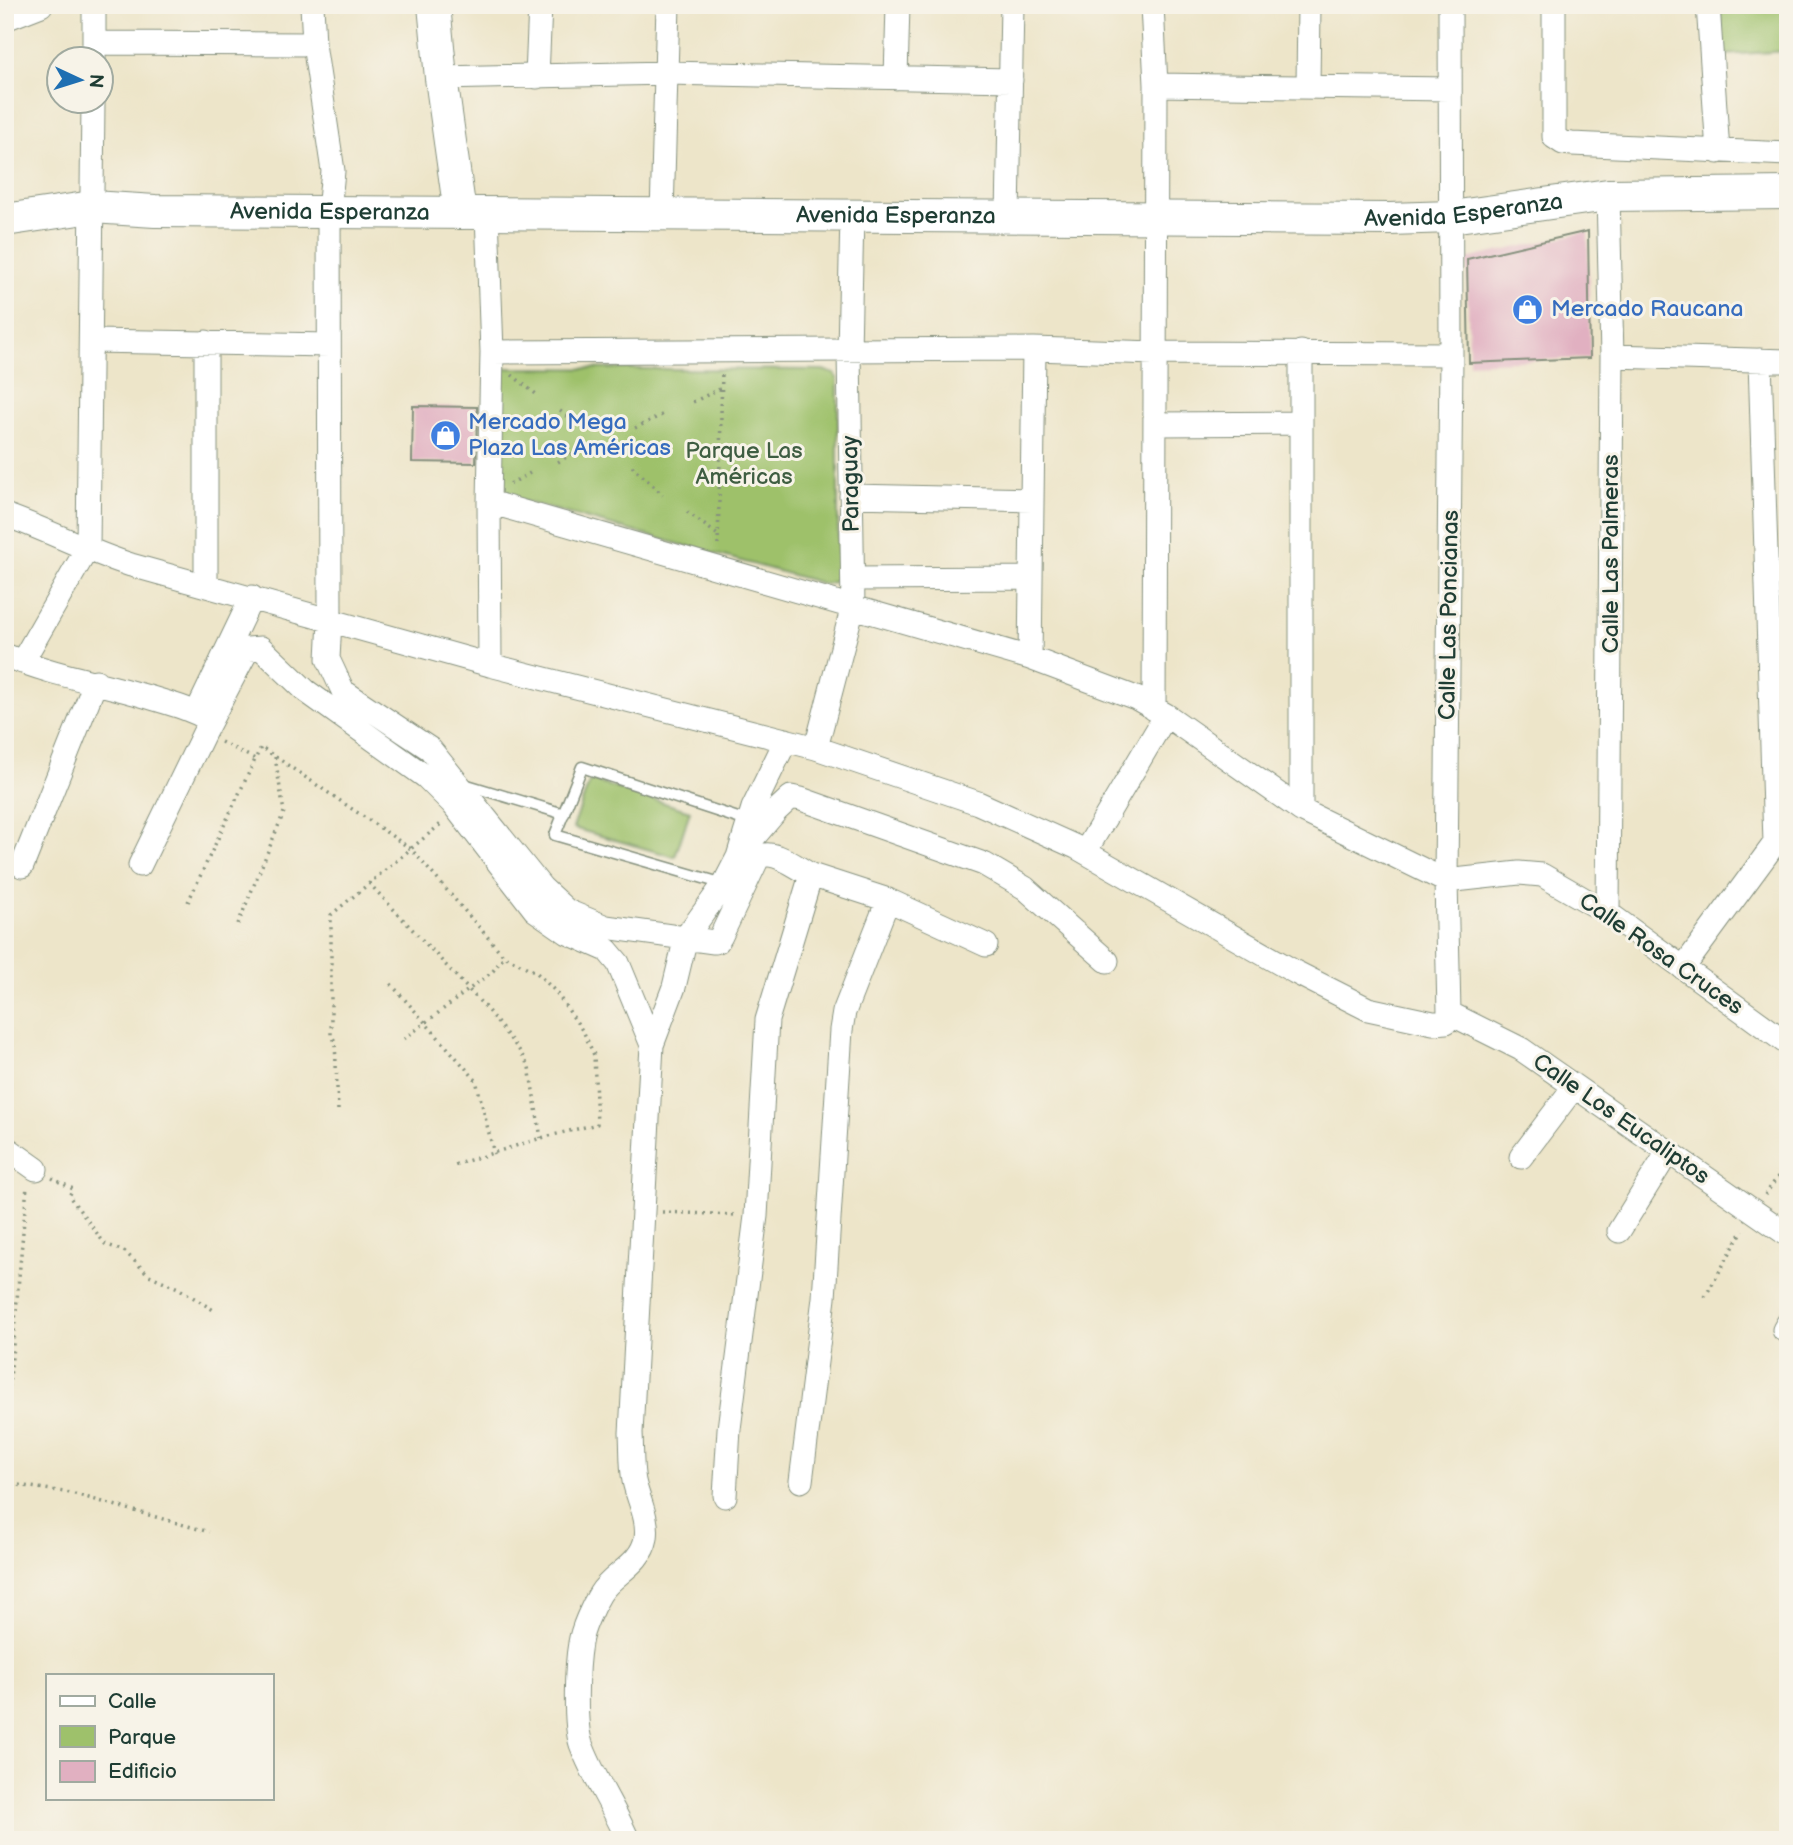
<svg xmlns="http://www.w3.org/2000/svg" width="1793" height="1845" font-family="'Balsamiq Sans',sans-serif">
	<style>
		.green { fill: #9ec16b; stroke: #5e7f50; stroke-width: 2 }
		.building { fill: #e1b0c1 }
		.lines { fill: none; stroke-linecap: round; stroke-linejoin: round }
		.lane-casing { stroke: #86917e; stroke-width: 13 }
		.street-casing { stroke: #86917e; stroke-width: 25 }
		.secondary-casing { stroke: #86917e; stroke-width: 34 }
		.path { stroke: #86917e; stroke-width: 3.5; stroke-dasharray: 2 5; stroke-linecap: butt }
		.lane { stroke: #fff; stroke-width: 10 }
		.street { stroke: #fff; stroke-width: 23 }
		.secondary { stroke: #fff; stroke-width: 32 }
		.labels { text-anchor: middle; dominant-baseline: central; stroke-width: 6; stroke-linejoin: round; paint-order: stroke }
		.street-label { font-size: 23px; fill: #1f3d34; stroke: #f7f3e8 }
		.shop-label { font-size: 23px; fill: #366cbe; stroke: #f7f3e8; text-anchor: start }
		.park-label { font-size: 23px; fill: #3f5e42; stroke: #f7f3e8 }
	</style>
	<rect width="100%" height="100%" fill="#f7f3e8"/>
	<filter id="ink" filterUnits="userSpaceOnUse"><feTurbulence type="fractalNoise" baseFrequency=".0143" numOctaves="2"/><feDisplacementMap in="SourceGraphic" scale="14" xChannelSelector="R" yChannelSelector="G"/><feConvolveMatrix kernelMatrix="1 2 1 2 8 2 1 2 1" color-interpolation-filters="sRGB"/></filter>
	<filter id="wash" filterUnits="userSpaceOnUse"><feTurbulence type="fractalNoise" baseFrequency=".00686" numOctaves="4" result="noise"/><feDisplacementMap in="SourceGraphic" scale="28" xChannelSelector="R" yChannelSelector="G"/><feGaussianBlur stdDeviation="1.57" result="paint"/><feColorMatrix in="noise" values="0 0 0 0 0 0 0 0 0 0 0 0 0 0 0 0 0 1.4 0 .05"/><feComposite in="paint" operator="in"/></filter>
	<g filter="url(#wash)">
		<rect width="100%" height="100%" fill="#ede5c9"/>
		<path class="green" d="M1720 5H1788V51L1723 55Z
			M498 368 823 370 835 374 838 379V578L833 582 825 584 497 494Z
			M590 780 690 811 675 857 573 828Z"/>
		<g id="blocks">
			<path class="building" d="M1588 231 1590 358 1469 363 1467 259Z
				M413 406 477 407 476 463 412 462Z"/>
		</g>
	</g>
	<g filter="url(#ink)">
		<use href="#blocks" fill-opacity="0" stroke="#86917e" stroke-width="2"/>
		<g class="lines">
			<defs>
				<path id="lane" d="M464 784 564 814
					M724 884 555 835 582 767 747 821"/>
				<path id="street" d="M312 5 314 44 333 171 329 211 330 620 328 659 343 691 430 749 542 888 567 911 606 927 714 942 718 941 721 936 758 858C773 847 797 868 811 875L767 1020 756 1216 729 1429 725 1496
					M1152 5 1156 85 1154 709
					M1554 5V137L1563 143 1572 144 1788 154
					M1708 5 1718 152
					M5 19 41 5
					M94 43 314 44
					M94 60V5
					M537 77 540 5
					M441 78 667 73 1011 80
					M896 78 898 5
					M1156 85 1450 89
					M1308 87 1309 5
					M1608 195 1612 356 1608 913
					M487 213 492 352 489 502 490 665
					M662 214 668 5
					M1008 217 1012 5
					M92 341 329 345
					M492 352 1034 349 1155 353 1451 354
					M1301 352V810
					M1612 356 1788 361
					M1155 424 1301 423
					M851 496 1032 500
					M489 502 1030 658 1136 698 1166 715 1301 810 1446 881 1519 873 1542 875 1608 913 1788 1044
					M5 515C48 530 89 552 131 565L490 665 816 748 978 803 1076 847 1295 972 1368 1009 1433 1023 1446 1022 1449 1013 1446 881 1451 354 1450 5
					M853 579 1031 578
					M206 584V342
					M5 655C51 675 107 684 155 699 175 705 193 710 210 720
					M1030 658 1034 349
					M22 662 88 547 93 102
					M197 712 252 597
					M816 748 853 606 849 351 852 215
					M742 851 777 810 791 797 801 799 984 864 1025 888 1107 961
					M1085 852 1166 715
					M140 865 204 733 248 649 261 648 306 691 426 777 453 804 535 910 568 933 607 950 618 963 652 1045
					M22 866 96 681
					M811 875 888 900 986 945
					M1683 968 1775 843 1760 360
					M1449 1013 1521 1049 1788 1235
					M5 1147 36 1169
					M1521 1157 1574 1087
					M1619 1231 1668 1152
					M1784 1330 1788 1323
					M801 1481 824 1298 841 1030 844 1012 888 900
					M628 1840C614 1807 593 1777 581 1744 574 1723 576 1666 580 1643 582 1629 592 1607 600 1594 613 1573 641 1565 646 1538 649 1518 638 1500 634 1481 631 1466 632 1449 631 1433L652 1045 674 987 686 937 724 884 738 857 753 808 786 740"/>
				<g id="secondary">
					<path d="M434 5 441 78 460 213"/>
					<path id="s1" d="M5 220 92 207 155 211 1390 219 1451 217 1608 195 1788 193"/>
				</g>
			</defs>
			<use href="#lane" class="lane-casing"/>
			<use href="#street" class="street-casing"/>
			<use href="#secondary" class="secondary-casing"/>
			<path class="path" d="M512 375 536 394
				M693 402 721 388
				M560 411 584 429
				M635 428 666 413
				M558 462 580 449
				M632 466 663 495
				M510 484 530 473
				M687 512 718 535
				M718 545 722 371
				M221 742 255 759
				M369 883 485 1007 519 1050 529 1067 541 1138
				M188 902 261 747 411 849 504 956 536 972 556 992 584 1033 594 1055 597 1124 541 1138 454 1165
				M238 924 284 812 275 757
				M391 984 476 1080 494 1154
				M404 1039 493 971 504 956
				M338 1110 335 1041 331 1035V915L442 823
				M52 1178 73 1189 69 1196 105 1244 124 1251 149 1275 178 1288 215 1311
				M1765 1195 1788 1162
				M662 1212 735 1215
				M1705 1297 1743 1230
				M5 1436 27 1186
				M5 1483 71 1493 209 1532"/>
			<use href="#lane" class="lane"/>
			<use href="#street" class="street"/>
			<use href="#secondary" class="secondary"/>
		</g>
	</g>
	<defs>
		<symbol id="shop-disc" viewBox="-11 -11 22 22"><circle r="9.5" fill="#3f7fe0" stroke="#f7f3e8"/><path d="M-5-2.5h2.3a2.7 3.5 0 0 1 5.4 0H5L5.5 6h-11ZM-1.5-2.5h3a1.5 2.3 0 0 0-3 0Z" fill="#fff"/></symbol>
	</defs>
	<g fill-rule="evenodd">
		<use href="#shop-disc" x="1510" y="292" width="35" height="35"/>
		<use href="#shop-disc" x="428" y="418" width="35" height="35"/>
	</g>
	<g class="labels">
		<g class="street-label">
			<text stroke="none"><textPath href="#s1" startOffset="1460">Avenida Esperanza</textPath></text>
			<text stroke="none"><textPath href="#s1" startOffset="326">Avenida Esperanza</textPath></text>
			<text stroke="none"><textPath href="#s1" startOffset="892">Avenida Esperanza</textPath></text>
			<text transform="translate(851 484) rotate(-91)">Paraguay</text>
			<text transform="translate(1611 554) rotate(-90)">Calle Las Palmeras</text>
			<text transform="translate(1449 615) rotate(-89)">Calle Las Poncianas</text>
			<text transform="translate(1661 954) rotate(35)">Calle Rosa Cruces</text>
			<text transform="translate(1621 1119) rotate(35)">Calle Los Eucaliptos</text>
		</g>
		<g class="shop-label">
			<text x="1551" y="309">Mercado Raucana</text>
			<text x="468" y="422">Mercado Mega<tspan x="468" dy="26">Plaza Las Américas</tspan></text>
		</g>
		<g class="park-label">
			<text x="744" y="451">Parque Las<tspan x="744" dy="26">Américas</tspan></text>
		</g>
	</g>
	<rect width="1793" height="1845" fill="none" stroke="#f7f3e8" stroke-width="28"/>
	<rect x="46" y="1674" width="228" height="126" fill="#f7f3e8" stroke="#a1aaa0" stroke-width="2"/>
	<rect x="60" y="1696" width="35" height="10" fill="#ffffff" stroke="#a1aaa0" stroke-width="2"/>
	<text x="108" y="1708" font-size="21" fill="#1f3d34">Calle</text>
	<rect x="60" y="1726" width="35" height="21" fill="#9ec16b" stroke="#a1aaa0" stroke-width="2"/>
	<text x="108" y="1744" font-size="21" fill="#1f3d34">Parque</text>
	<rect x="60" y="1761" width="35" height="21" fill="#e1b0c1" stroke="#a1aaa0" stroke-width="2"/>
	<text x="108" y="1778" font-size="21" fill="#1f3d34">Edificio</text>
	<g transform="translate(80 80) rotate(94)"><circle r="33" fill="#f7f3e8" stroke="#a1aaa0" stroke-width="2"/>
	<path d="M0-5L12 26L0 18L-12 26Z" fill="#1f6fb2"/>
	<text y="-10" font-size="19" font-weight="bold" text-anchor="middle" fill="#1f3d34">N</text>
	</g>
</svg>
